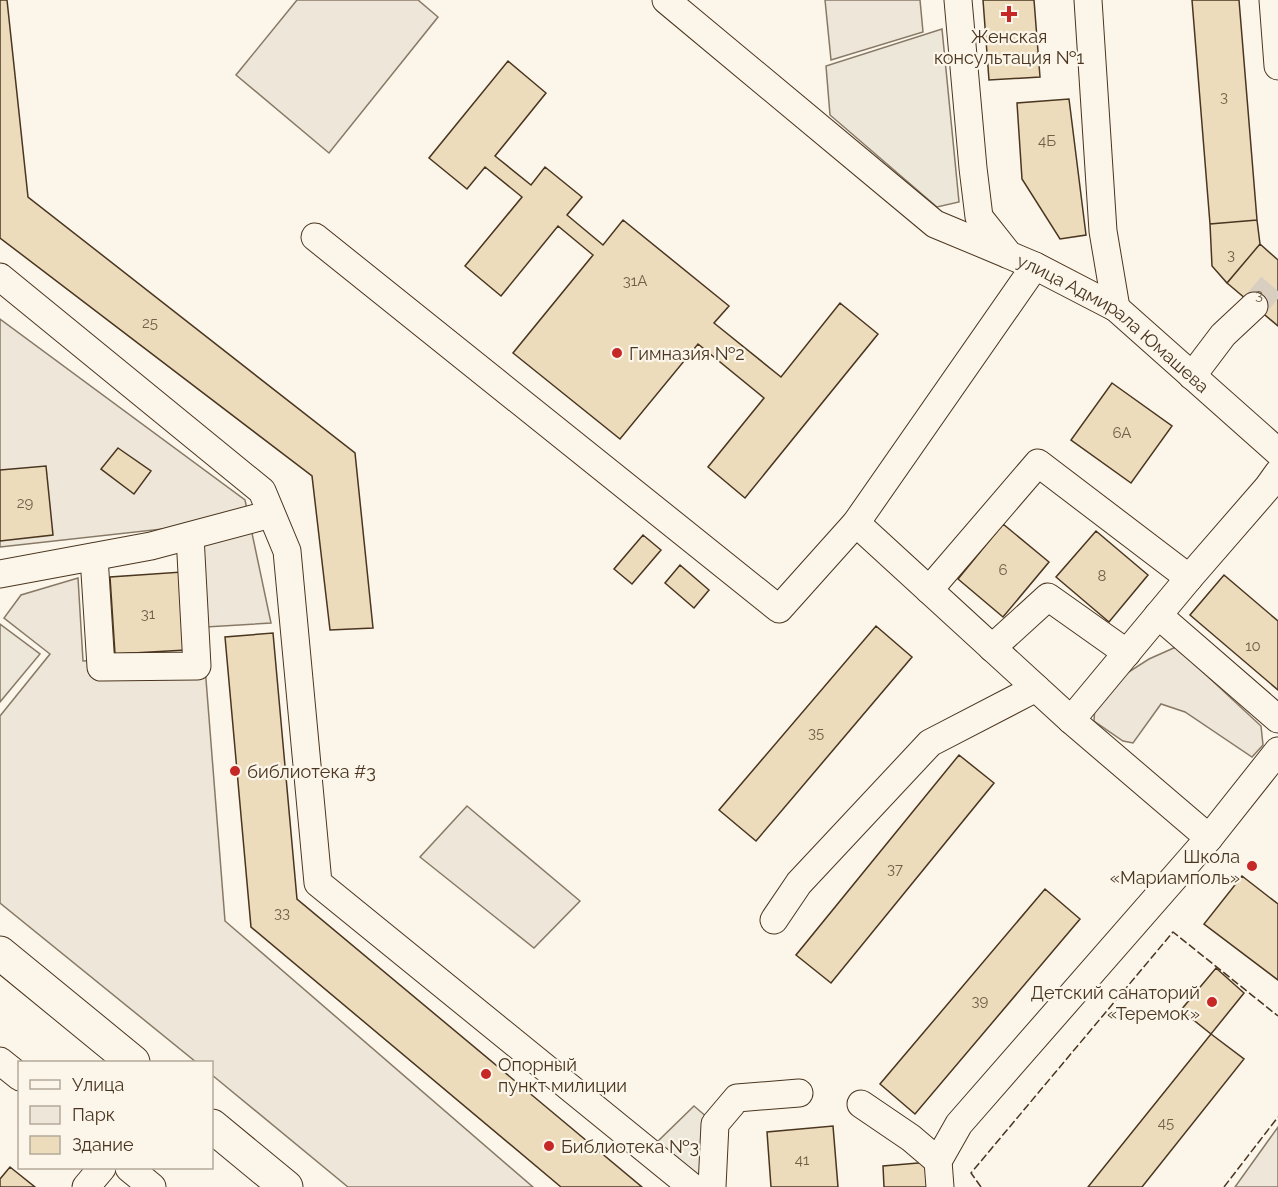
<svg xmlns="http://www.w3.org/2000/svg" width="1278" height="1187" font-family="Raleway,sans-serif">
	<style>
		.green { fill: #ede6d9; stroke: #887966; stroke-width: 1.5 }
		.parking { fill: #ede7d9; stroke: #887966; stroke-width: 1.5 }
		.building { fill: #ecdcbc; stroke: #4a3520; stroke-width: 1.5 }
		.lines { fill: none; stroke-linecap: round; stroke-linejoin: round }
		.minor-tunnel { stroke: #d8cfc1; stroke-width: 27; stroke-dasharray: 27 14; stroke-linecap: butt }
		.minor-casing { stroke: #4a3520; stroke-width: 29 }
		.major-casing { stroke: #4a3520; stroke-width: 35 }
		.minor { stroke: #fbf6e9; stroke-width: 27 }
		.major { stroke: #fbf6e9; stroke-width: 33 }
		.fence { stroke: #4a3520; stroke-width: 1.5; stroke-dasharray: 8 3; stroke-linecap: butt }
		.poi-dot { fill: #c62828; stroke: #fbf6e9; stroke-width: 2 }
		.labels { text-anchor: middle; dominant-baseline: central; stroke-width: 4.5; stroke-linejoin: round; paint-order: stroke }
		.number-label { font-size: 15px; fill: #725f47 }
		.poi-label { font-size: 18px; fill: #4a3520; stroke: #fbf6e9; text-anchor: start }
		.street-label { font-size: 18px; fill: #4a3520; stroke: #fbf6e9 }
	</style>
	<rect width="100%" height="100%" fill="#fbf6e9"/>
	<path class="green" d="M297 0H418L438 17 329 153 236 75Z
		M825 0H920L923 32 831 60Z
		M0 319 245 500 271 623 206 627 198 525 0 547Z
		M78 578 83 661 204 654 225 921 533 1187H348L212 1075V1062H196L0 903V716L50 654 4 618 21 595Z
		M1176 647 1261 726 1263 745 1252 757 1185 712 1161 704 1133 743 1123 741 1094 721 1095 705 1127 673 1149 659Z
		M467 806 580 901 534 948 420 857Z
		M1278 1127V1187H1235Z"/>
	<path class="parking" d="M942 29 959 202 937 207 830 115 826 66Z
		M0 624 40 654 0 702Z
		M694 1106 715 1124 712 1187 653 1146Z"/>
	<path class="building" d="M0 0H7L28 197 355 453 373 628 330 630 312 476 0 238Z
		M983 0H1034L1040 77 989 80Z
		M1192 0H1239L1257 220 1210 224Z
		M508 61 546 93 495 156 531 185 545 167 582 197 567 215 603 245 623 220 729 306 714 323 781 377 840 303 878 334 745 498 708 467 764 398 698 344 620 439 513 353 593 255 558 226 501 296 465 266 522 197 485 167 467 189 429 158Z
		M1069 99 1086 235 1060 239 1022 179 1017 103Z
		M1257 220 1260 244 1227 283 1212 266 1210 224Z
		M1260 244 1278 260V326L1227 283Z
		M1112 383 1172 426 1131 483 1071 440Z
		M118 448 151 471 134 494 101 469Z
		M46 466 53 535 0 541V470Z
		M1003 524 1049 562 1003 617 958 579Z
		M1096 531 1148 575 1109 622 1056 577Z
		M643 535 661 550 632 584 614 569Z
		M680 565 709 590 694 608 665 583Z
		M182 572 186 650 115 654 110 577Z
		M1224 575 1278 621V690L1190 615Z
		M876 626 912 657 756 841 719 810Z
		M273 633 297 899 642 1187H561L251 927 225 637Z
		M959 755 994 783 831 983 796 955Z
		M1242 876 1278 904V980L1204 924Z
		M1045 889 1080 919 915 1114 880 1084Z
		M1216 968 1244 993 1211 1034 1181 1010Z
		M1211 1034 1244 1059 1142 1187H1088Z
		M833 1126 838 1187H771L767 1132Z
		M930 1162 932 1187H884L883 1166Z
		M10 1167 35 1187H0V1179Z"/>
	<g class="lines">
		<path class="minor-tunnel" d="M1254 306 1278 278"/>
		<defs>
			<g id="minor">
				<path d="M666 0 935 224 1007 254"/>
				<path id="s1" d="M958 0 973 168 979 217 1009 255 1035 266 1116 308 1278 452"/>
				<path d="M1088 0 1103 231 1116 308"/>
				<path d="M1273 0 1278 66"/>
				<path d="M315 237 779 609 856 523 1035 266"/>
				<path d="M0 277 262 491 287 551 318 883 692 1187"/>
				<path d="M1192 376 1223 335 1254 306"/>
				<path d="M856 523 1071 720 1209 838 959 1124 938 1161 911 1138 861 1104"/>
				<path d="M94 557 101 667 197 666 190 536"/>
				<path d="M0 574 151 546 271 514"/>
				<path d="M929 590 1038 463 1189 578"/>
				<path d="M1158 615 1278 719"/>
				<path d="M992 648 1048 597 1127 653"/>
				<path d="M1071 720 1189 578 1268 487 1278 473"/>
				<path d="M1209 838 1278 751"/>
				<path d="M774 920 799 883 930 743 1036 688"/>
				<path d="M0 1061 20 1077"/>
				<path d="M938 1161 940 1187"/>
				<path d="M129 1168 152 1187"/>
				<path d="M86 1187 102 1168"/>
				<path d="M712 1187 715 1124 737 1098 799 1093"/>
			</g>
			<path id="major" d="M0 953 133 1062
				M212 1126 286 1187"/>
		</defs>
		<use href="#minor" class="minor-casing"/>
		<use href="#major" class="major-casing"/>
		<use href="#minor" class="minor"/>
		<use href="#major" class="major"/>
		<path class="fence" d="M981 1187 971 1173 1173 932 1278 1016
			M1224 1187 1278 1117"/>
	</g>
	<g class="poi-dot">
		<path d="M1006 5h6v6h6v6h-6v6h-6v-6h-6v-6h6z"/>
		<circle cx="617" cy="353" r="6"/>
		<circle cx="235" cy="771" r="6"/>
		<circle cx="1252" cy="866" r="6"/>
		<circle cx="1212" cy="1002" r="6"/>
		<circle cx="486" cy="1074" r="6"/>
		<circle cx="549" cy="1146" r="6"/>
	</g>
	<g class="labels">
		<g class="number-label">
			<text x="1224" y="97">3</text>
			<text x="1047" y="141">4Б</text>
			<text x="1231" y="255">3</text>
			<text x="635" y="281">31А</text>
			<text x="1259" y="295">3</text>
			<text x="150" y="323">25</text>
			<text x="1122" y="433">6А</text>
			<text x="25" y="503">29</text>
			<text x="1003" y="570">6</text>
			<text x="1102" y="576">8</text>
			<text x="148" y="614">31</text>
			<text x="1253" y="646">10</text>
			<text x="816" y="733">35</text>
			<text x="895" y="869">37</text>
			<text x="282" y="913">33</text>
			<text x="980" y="1001">39</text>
			<text x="1166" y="1123">45</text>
			<text x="802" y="1160">41</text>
		</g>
		<g class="poi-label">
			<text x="1009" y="36" text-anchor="middle">Женская<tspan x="1009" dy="21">консультация №1</tspan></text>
			<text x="629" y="353">Гимназия №2</text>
			<text x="247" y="771">библиотека #3</text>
			<text x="1240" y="856" text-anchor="end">Школа<tspan x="1240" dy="21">«Мариамполь»</tspan></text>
			<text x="1200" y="992" text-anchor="end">Детский санаторий<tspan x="1200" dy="21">«Теремок»</tspan></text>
			<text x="498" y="1064">Опорный<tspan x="498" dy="21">пункт милиции</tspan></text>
			<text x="561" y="1146">Библиотека №3</text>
		</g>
		<g class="street-label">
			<text stroke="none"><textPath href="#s1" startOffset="392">улица Адмирала Юмашева</textPath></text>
		</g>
	</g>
	<rect x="18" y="1061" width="195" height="108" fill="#fbf6e9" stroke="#b4a999" stroke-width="1.5"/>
	<rect x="30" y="1080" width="30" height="9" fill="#fbf6e9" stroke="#b4a999" stroke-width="1.5"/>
	<text x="72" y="1091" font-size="18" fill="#4a3520">Улица</text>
	<rect x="30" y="1106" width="30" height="18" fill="#ede6d9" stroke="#b4a999" stroke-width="1.5"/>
	<text x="72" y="1121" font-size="18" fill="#4a3520">Парк</text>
	<rect x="30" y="1136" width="30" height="18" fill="#ecdcbc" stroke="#b4a999" stroke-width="1.5"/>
	<text x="72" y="1151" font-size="18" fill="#4a3520">Здание</text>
</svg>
